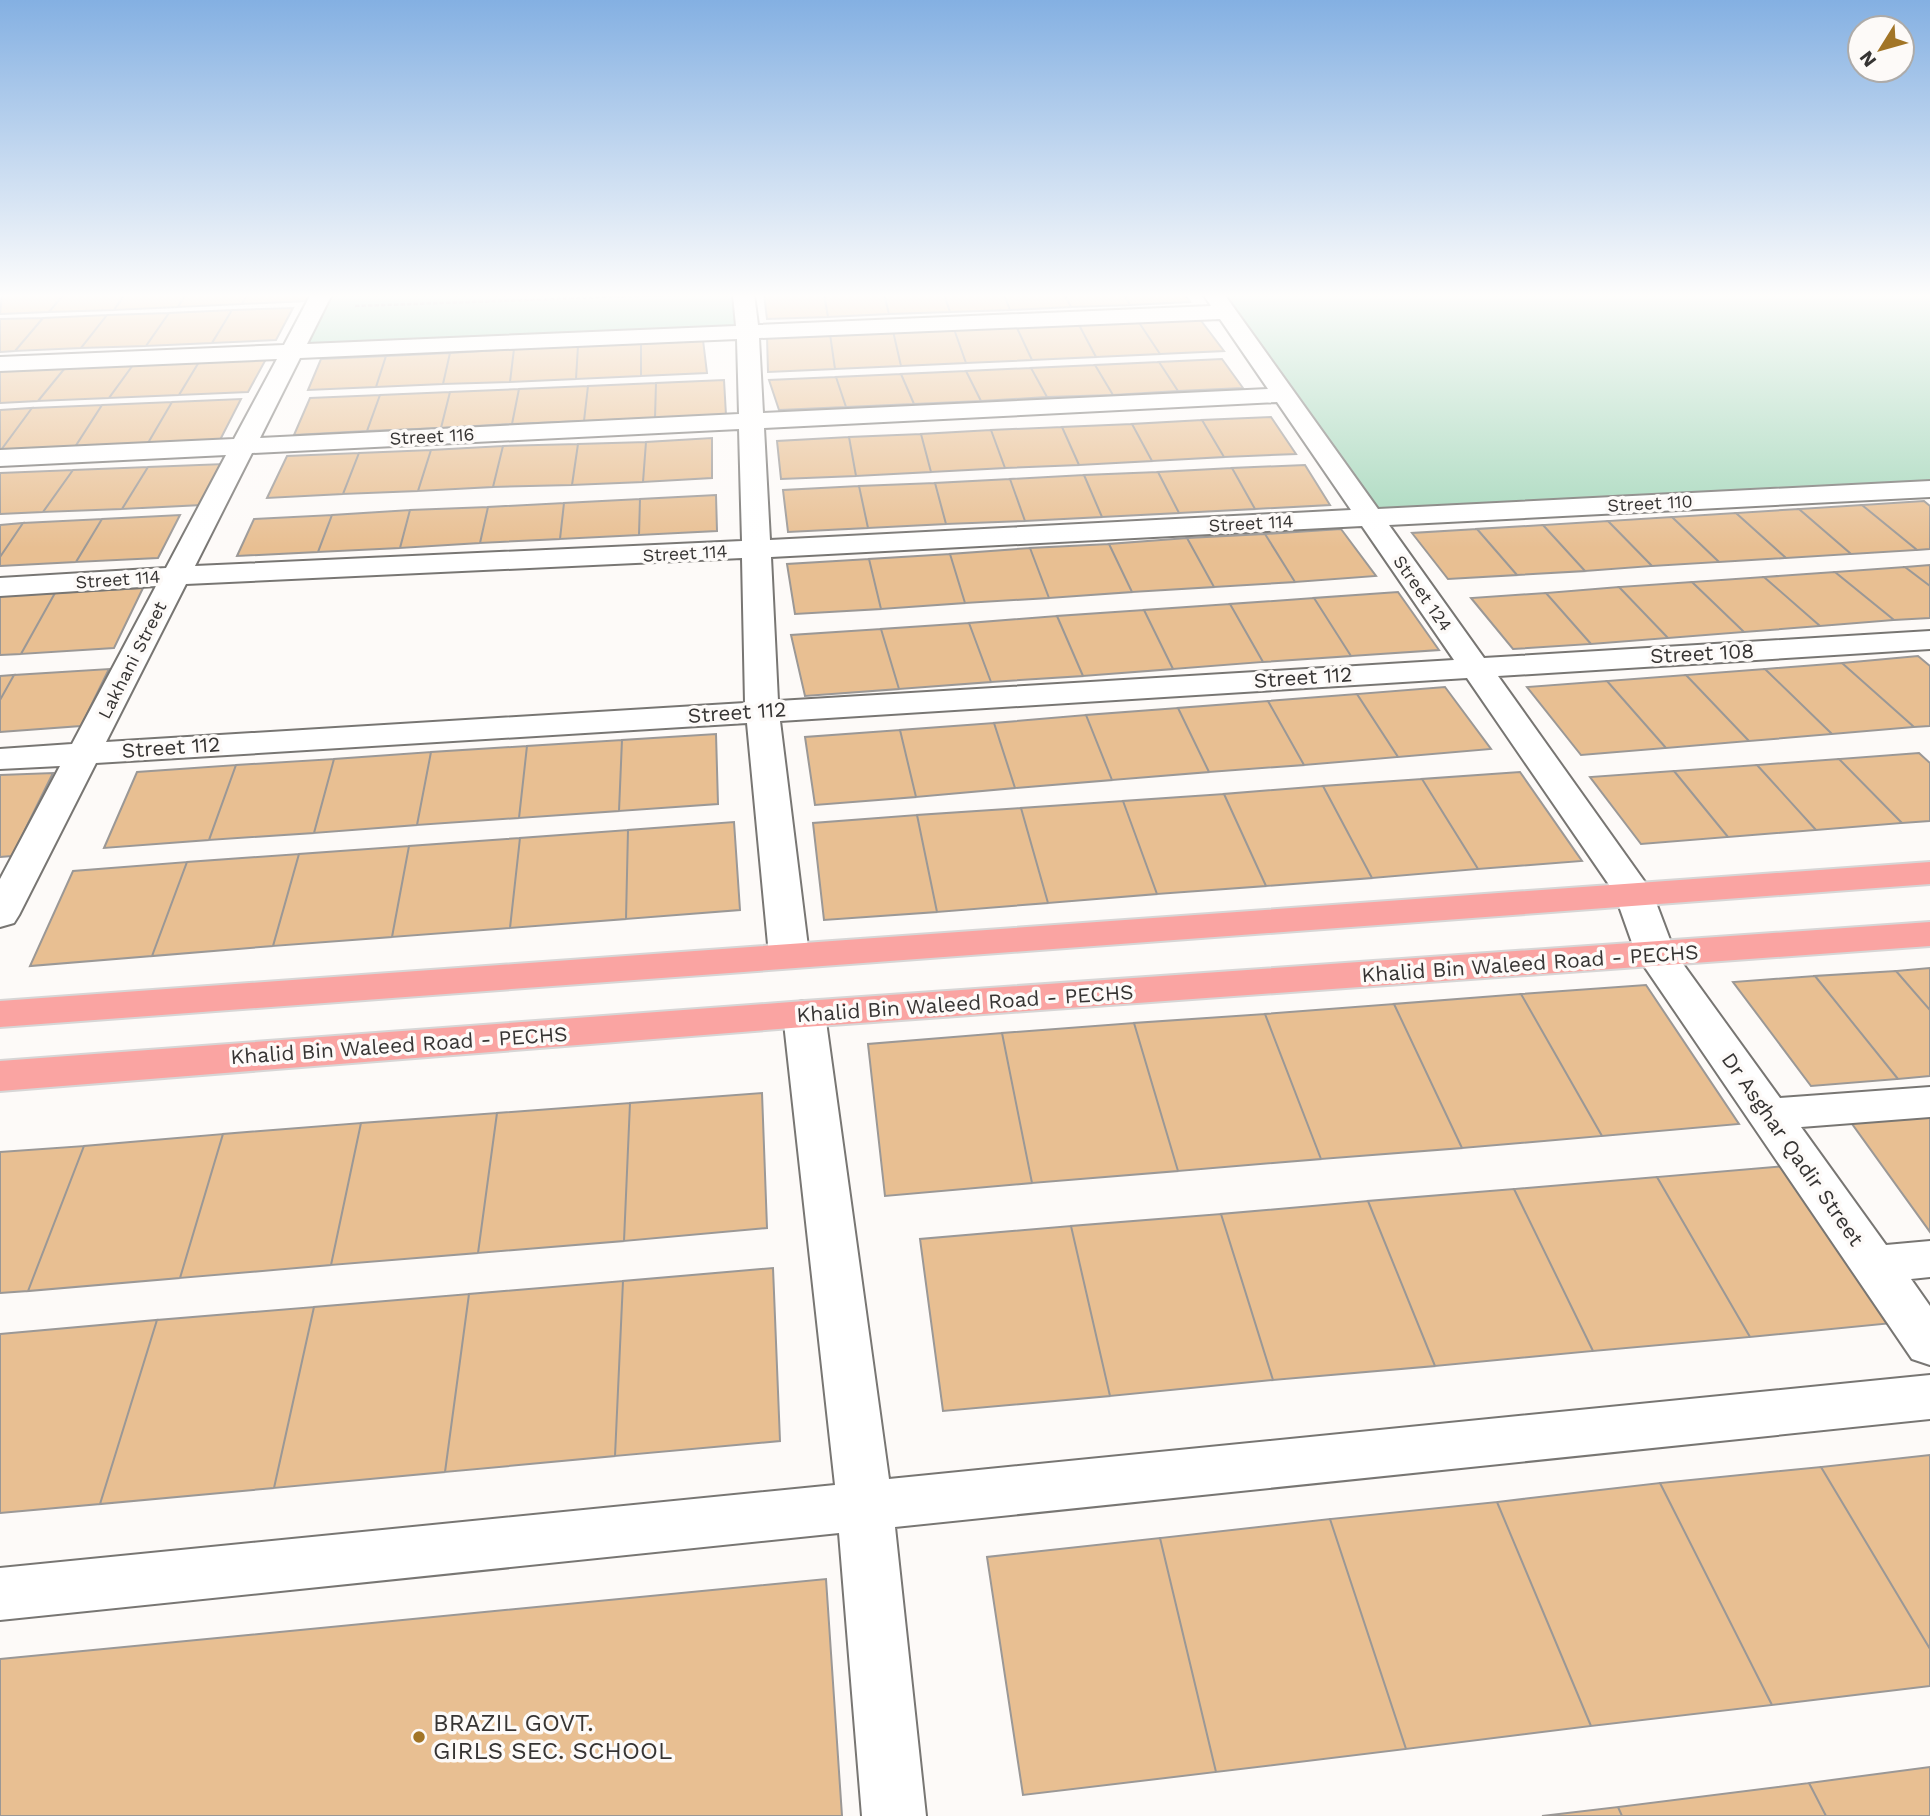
<svg xmlns="http://www.w3.org/2000/svg" width="1930" height="1816" font-family="'Work Sans',sans-serif">
	<style>
		.green { fill: #a5d7bb }
		.building { fill: #e8bf92; stroke: #9b9896; stroke-width: 2 }
		.lines { fill: none; stroke-linecap: round; stroke-linejoin: round }
		.minor-casing { stroke: #787673; stroke-width: 4 }
		.major-casing { stroke: #d7d6d6; stroke-width: 4 }
		.path { stroke: #999695; stroke-width: 2.5; stroke-dasharray: 4.5 2; stroke-linecap: butt }
		.minor { fill: #fff; fill-rule: evenodd }
		.major { fill: #faa4a2; fill-rule: evenodd }
		.poi-dot { fill: #a27527; stroke: #fdfaf8; stroke-width: 2.5 }
		.labels { text-anchor: middle; dominant-baseline: central; stroke-width: 7; stroke-linejoin: round; paint-order: stroke }
		.far-street-label { font-size: 18px; fill: #363433; stroke: #fdfaf8 }
		.street-label { font-size: 21px; fill: #363433; stroke: #fdfaf8 }
		.near-poi-label { font-size: 24px; fill: #363433; stroke: #fdfaf8; text-anchor: start }
	</style>
	<rect width="100%" height="100%" fill="#fdfaf8"/>
	<path class="green" d="M322 294H743L748 333 292 352Z
		M1215 294H1930V489L1369 517Z"/>
	<path class="building" d="M2 294H64L49 312 0 314Z
		M64 294H125L114 310 49 312Z
		M125 294H186L178 307 114 310Z
		M186 294H247L242 304 178 307Z
		M247 294H309L306 301 242 304Z
		M764 294H824L828 317 767 319Z
		M824 294H884L889 314 828 317Z
		M884 294H944L950 312 889 314Z
		M944 294H1004L1010 310 950 312Z
		M1004 294H1064L1071 307 1010 310Z
		M1064 294H1124L1130 305 1071 307Z
		M1124 294H1184L1190 302 1130 305Z
		M293 308 276 340 212 343 232 310Z
		M232 310 212 343 146 346 169 313Z
		M169 313 146 346 81 348 107 315Z
		M107 315 81 348 15 351 43 318Z
		M43 318 15 351 0 352V319Z
		M1199 318 1224 351 1160 354 1138 321Z
		M1138 321 1160 354 1096 357 1078 323Z
		M1078 323 1096 357 1032 360 1016 326Z
		M1016 326 1032 360 966 363 954 329Z
		M954 329 966 363 901 366 893 331Z
		M893 331 901 366 835 369 830 334Z
		M830 334 835 369 768 372 767 336Z
		M703 340 707 373 641 376V343Z
		M641 343V376L576 379 578 346Z
		M578 346 576 379 510 382 514 349Z
		M514 349 510 382 443 384 450 353Z
		M450 353 443 384 376 387 386 356Z
		M386 356 376 387 308 390 321 359Z
		M266 359 248 392 179 395 199 362Z
		M1222 359 1243 388 1178 391 1159 362Z
		M199 362 179 395 109 398 133 365Z
		M1159 362 1178 391 1113 395 1095 365Z
		M133 365 109 398 38 401 65 368Z
		M1095 365 1113 395 1047 397 1031 368Z
		M65 368 38 401 0 403V371Z
		M1031 368 1047 397 981 401 966 371Z
		M966 371 981 401 914 404 901 374Z
		M901 374 914 404 846 407 836 377Z
		M836 377 846 407 779 410 769 380Z
		M724 380 726 415 655 418 656 383Z
		M656 383 655 418 584 421 588 386Z
		M588 386 584 421 512 424 519 389Z
		M519 389 512 424 441 428 450 392Z
		M450 392 441 428 367 431 380 395Z
		M380 395 367 431 294 435 310 398Z
		M241 399 220 440 148 443 172 402Z
		M172 402 148 443 75 447 102 405Z
		M102 405 75 447 1 450 32 408Z
		M32 408 1 450H0V410Z
		M1271 417 1296 454 1224 457 1202 420Z
		M1202 420 1224 457 1152 461 1132 424Z
		M1132 424 1152 461 1079 465 1062 427Z
		M1062 427 1079 465 1005 468 991 430Z
		M991 430 1005 468 931 472 921 434Z
		M921 434 931 472 856 476 849 437Z
		M849 437 856 476 781 479 777 441Z
		M712 438V478L643 482 646 442Z
		M646 442 643 482 572 485 578 444Z
		M578 444 572 485 493 487 503 446Z
		M503 446 493 487 418 491 431 450Z
		M431 450 418 491 343 494 359 453Z
		M359 453 343 494 267 498 287 456Z
		M224 464 202 505 122 509 148 467Z
		M1305 465 1330 505 1255 509 1232 468Z
		M148 467 122 509 43 512 73 470Z
		M1232 468 1255 509 1179 513 1158 472Z
		M73 470 43 512 0 514V473Z
		M1158 472 1179 513 1102 517 1084 475Z
		M1084 475 1102 517 1025 521 1010 479Z
		M1010 479 1025 521 946 524 935 483Z
		M935 483 946 524 868 528 859 486Z
		M859 486 868 528 788 532 783 490Z
		M716 495 717 531 639 535 640 499Z
		M640 499 639 535 560 539 564 503Z
		M1924 501 1930 506V549L1917 550 1862 505Z
		M564 503 560 539 480 543 488 507Z
		M1862 505 1917 550 1851 554 1799 509Z
		M488 507 480 543 400 548 410 510Z
		M1799 509 1851 554 1786 558 1736 513Z
		M410 510 400 548 318 552 332 515Z
		M1736 513 1786 558 1719 562 1672 517Z
		M180 515 158 558 76 562 102 519Z
		M332 515 318 552 237 556 254 519Z
		M1672 517 1719 562 1652 566 1608 521Z
		M102 519 76 562 0 566V557L23 523Z
		M1608 521 1652 566 1585 571 1543 525Z
		M23 523 0 557V525Z
		M1543 525 1585 571 1517 575 1477 529Z
		M1341 529 1376 576 1295 582 1265 534Z
		M1477 529 1517 575 1448 579 1412 533Z
		M1265 534 1295 582 1214 587 1187 538Z
		M1187 538 1214 587 1132 592 1109 544Z
		M1109 544 1132 592 1049 598 1030 548Z
		M1030 548 1049 598 965 603 950 554Z
		M950 554 965 603 881 609 869 559Z
		M869 559 881 609 795 614 787 564Z
		M1930 565V586L1905 567Z
		M1905 567 1930 586V618L1894 620 1835 572Z
		M1835 572 1894 620 1820 626 1764 577Z
		M1764 577 1820 626 1744 632 1692 582Z
		M1692 582 1744 632 1668 638 1619 587Z
		M1619 587 1668 638 1591 644 1546 593Z
		M143 588 114 648 21 654 55 593Z
		M1398 592 1439 650 1351 656 1314 598Z
		M55 593 21 654 0 655V596Z
		M1546 593 1591 644 1513 649 1471 598Z
		M1314 598 1351 656 1263 662 1230 604Z
		M1230 604 1263 662 1173 669 1144 610Z
		M1144 610 1173 669 1083 676 1057 616Z
		M1057 616 1083 676 991 682 969 623Z
		M969 623 991 682 899 689 881 629Z
		M881 629 899 689 805 696 791 635Z
		M1918 656 1930 666V726L1914 727 1842 663Z
		M1842 663 1914 727 1832 734 1765 669Z
		M109 669 81 726 0 732V700L14 675Z
		M1765 669 1832 734 1749 741 1686 675Z
		M14 675 0 700V676Z
		M1686 675 1749 741 1666 748 1607 681Z
		M1607 681 1666 748 1581 755 1527 687Z
		M1445 687 1491 749 1398 757 1357 694Z
		M1357 694 1398 757 1304 765 1268 701Z
		M1268 701 1304 765 1209 772 1178 708Z
		M1178 708 1209 772 1112 780 1086 715Z
		M1086 715 1112 780 1015 788 994 723Z
		M994 723 1015 788 916 797 900 730Z
		M900 730 916 797 815 805 805 737Z
		M716 734 718 804 619 811 622 740Z
		M622 740 619 811 519 818 527 746Z
		M527 746 519 818 417 825 431 752Z
		M431 752 417 825 314 833 334 759Z
		M1919 753 1930 763V821L1902 823 1839 759Z
		M334 759 314 833 209 840 236 765Z
		M1839 759 1902 823 1816 830 1757 765Z
		M236 765 209 840 104 848 137 772Z
		M1757 765 1816 830 1728 837 1674 771Z
		M1674 771 1728 837 1641 844 1590 777Z
		M1520 772 1582 861 1478 869 1422 779Z
		M53 773 12 856 0 857V775Z
		M1422 779 1478 869 1372 878 1323 786Z
		M1323 786 1372 878 1266 886 1224 794Z
		M1224 794 1266 886 1157 894 1123 801Z
		M1123 801 1157 894 1048 903 1021 808Z
		M1021 808 1048 903 937 912 917 815Z
		M917 815 937 912 824 920 813 823Z
		M734 822 740 910 626 919 628 830Z
		M628 830 626 919 510 928 520 838Z
		M520 838 510 928 392 937 409 846Z
		M409 846 392 937 273 946 299 854Z
		M299 854 273 946 152 956 187 862Z
		M187 862 152 956 30 966 73 871Z
		M1930 968V1010L1896 971Z
		M1896 971 1930 1010V1076L1898 1079 1815 976Z
		M1815 976 1898 1079 1811 1086 1733 982Z
		M1646 985 1739 1124 1602 1136 1521 994Z
		M1521 994 1602 1136 1462 1148 1394 1004Z
		M1394 1004 1462 1148 1321 1159 1265 1014Z
		M1265 1014 1321 1159 1178 1171 1134 1023Z
		M1134 1023 1178 1171 1032 1183 1002 1033Z
		M1002 1033 1032 1183 885 1196 868 1044Z
		M762 1093 767 1228 624 1241 630 1103Z
		M630 1103 624 1241 478 1253 497 1113Z
		M497 1113 478 1253 331 1265 361 1123Z
		M1930 1115V1232L1850 1121Z
		M361 1123 331 1265 180 1278 223 1134Z
		M223 1134 180 1278 28 1291 84 1146Z
		M84 1146 28 1291 0 1293V1152Z
		M1797 1165 1903 1322 1750 1337 1657 1177Z
		M1657 1177 1750 1337 1593 1351 1514 1189Z
		M1514 1189 1593 1351 1435 1366 1368 1201Z
		M1368 1201 1435 1366 1273 1380 1221 1214Z
		M1221 1214 1273 1380 1110 1396 1071 1226Z
		M1071 1226 1110 1396 943 1411 920 1239Z
		M773 1268 780 1441 615 1456 623 1281Z
		M623 1281 615 1456 445 1472 469 1294Z
		M469 1294 445 1472 274 1488 314 1307Z
		M314 1307 274 1488 100 1504 157 1320Z
		M157 1320 100 1504 0 1513V1334Z
		M1930 1455V1649L1821 1467Z
		M1821 1467 1930 1649V1686L1772 1705 1660 1483Z
		M1660 1483 1772 1705 1591 1726 1497 1502Z
		M1497 1502 1591 1726 1406 1749 1330 1519Z
		M1330 1519 1406 1749 1216 1772 1160 1538Z
		M1160 1538 1216 1772 1023 1795 987 1557Z
		M826 1579 842 1816H0V1659Z
		M1930 1767V1816H1826L1809 1783Z
		M1809 1783 1826 1816H1622L1618 1807Z
		M1618 1807 1622 1816H1542Z"/>
	<g class="lines">
		<defs>
			<path id="minor" d="M311 294H332L307 344 736 326 733 294H754L758 325 1211 306 1203 294H1224L1378 509 1930 481V497L1389 525 1484 658 1930 631V649L1498 676 1652 892 1675 953 1780 1098 1930 1087V1117L1801 1127 1886 1245 1930 1241V1277L1911 1279 1930 1306V1365L1912 1359 1642 963 1636 954 1614 892 1467 678 780 721 809 955 803 964 789 967 775 964 769 955 747 723 96 763 19 915 14 923 0 927V879L60 766 0 769V749L72 744 156 586 0 596V578L166 568 226 455 0 466V450L234 439 277 359 0 371V357L284 345ZM1220 319 1268 389 763 413 759 338ZM737 339 739 414 260 438 300 358ZM1277 402 1351 510 770 540 764 428ZM739 429 742 541 195 566 252 453ZM1362 526 1454 660 778 701 771 557ZM742 558 745 703 106 742 186 584Z
				M804 1001 819 1004 825 1014 889 1479 1930 1375V1419L895 1527 926 1816H862L839 1533 0 1620V1568L835 1485 783 1014 789 1004Z"/>
			<path id="major" d="M1930 862V884L0 1027V1001Z
				M1930 922V946L804 1027 0 1091V1061L804 1001Z"/>
		</defs>
		<use href="#minor" class="minor-casing"/>
		<use href="#major" class="major-casing"/>
		<path class="path" d="M355 306 701 294"/>
		<use href="#minor" class="minor"/>
		<use href="#major" class="major"/>
	</g>
	<linearGradient id="sky" x2="0" y2="1"><stop stop-color="#84b0e2"/><stop offset="0.54" stop-color="#fefdfc"/><stop offset="1" stop-color="#fefdfc" stop-opacity="0"/></linearGradient>
	<rect width="1930" height="548" fill="url(#sky)"/>
	<circle class="poi-dot" cx="419" cy="1737" r="7"/>
	<g class="labels">
		<g class="far-street-label">
			<text transform="translate(432 436) rotate(-3)">Street 116</text>
			<text transform="translate(1650 503) rotate(-3)">Street 110</text>
			<text transform="translate(1251 523) rotate(-3)">Street 114</text>
			<text transform="translate(685 553) rotate(-3)">Street 114</text>
			<text transform="translate(118 579) rotate(-4)">Street 114</text>
			<text transform="translate(1423 593) rotate(55)">Street 124</text>
			<text transform="translate(132 660) rotate(-63)">Lakhani Street</text>
		</g>
		<g class="street-label">
			<text transform="translate(1702 653) rotate(-3)">Street 108</text>
			<text transform="translate(1303 677) rotate(-4)">Street 112</text>
			<text transform="translate(737 712) rotate(-4)">Street 112</text>
			<text transform="translate(171 747) rotate(-4)">Street 112</text>
			<text transform="translate(1530 963) rotate(-4)">Khalid Bin Waleed Road - PECHS</text>
			<text transform="translate(965 1003) rotate(-4)">Khalid Bin Waleed Road - PECHS</text>
			<text transform="translate(399 1045) rotate(-4)">Khalid Bin Waleed Road - PECHS</text>
			<text transform="translate(1793 1149) rotate(55)">Dr Asghar Qadir Street</text>
		</g>
		<g class="near-poi-label">
			<text x="433" y="1723">BRAZIL GOVT.<tspan x="433" dy="28">GIRLS SEC. SCHOOL</tspan></text>
		</g>
	</g>
	<g transform="translate(1881 49) rotate(233)"><circle r="33" fill="#fdfaf8" stroke="#adaba9" stroke-width="2"/>
	<path d="M0-5L12 26L0 18L-12 26Z" fill="#a27527"/>
	<text y="-10" font-size="19" font-weight="bold" text-anchor="middle" fill="#363433">N</text>
	</g>
</svg>
